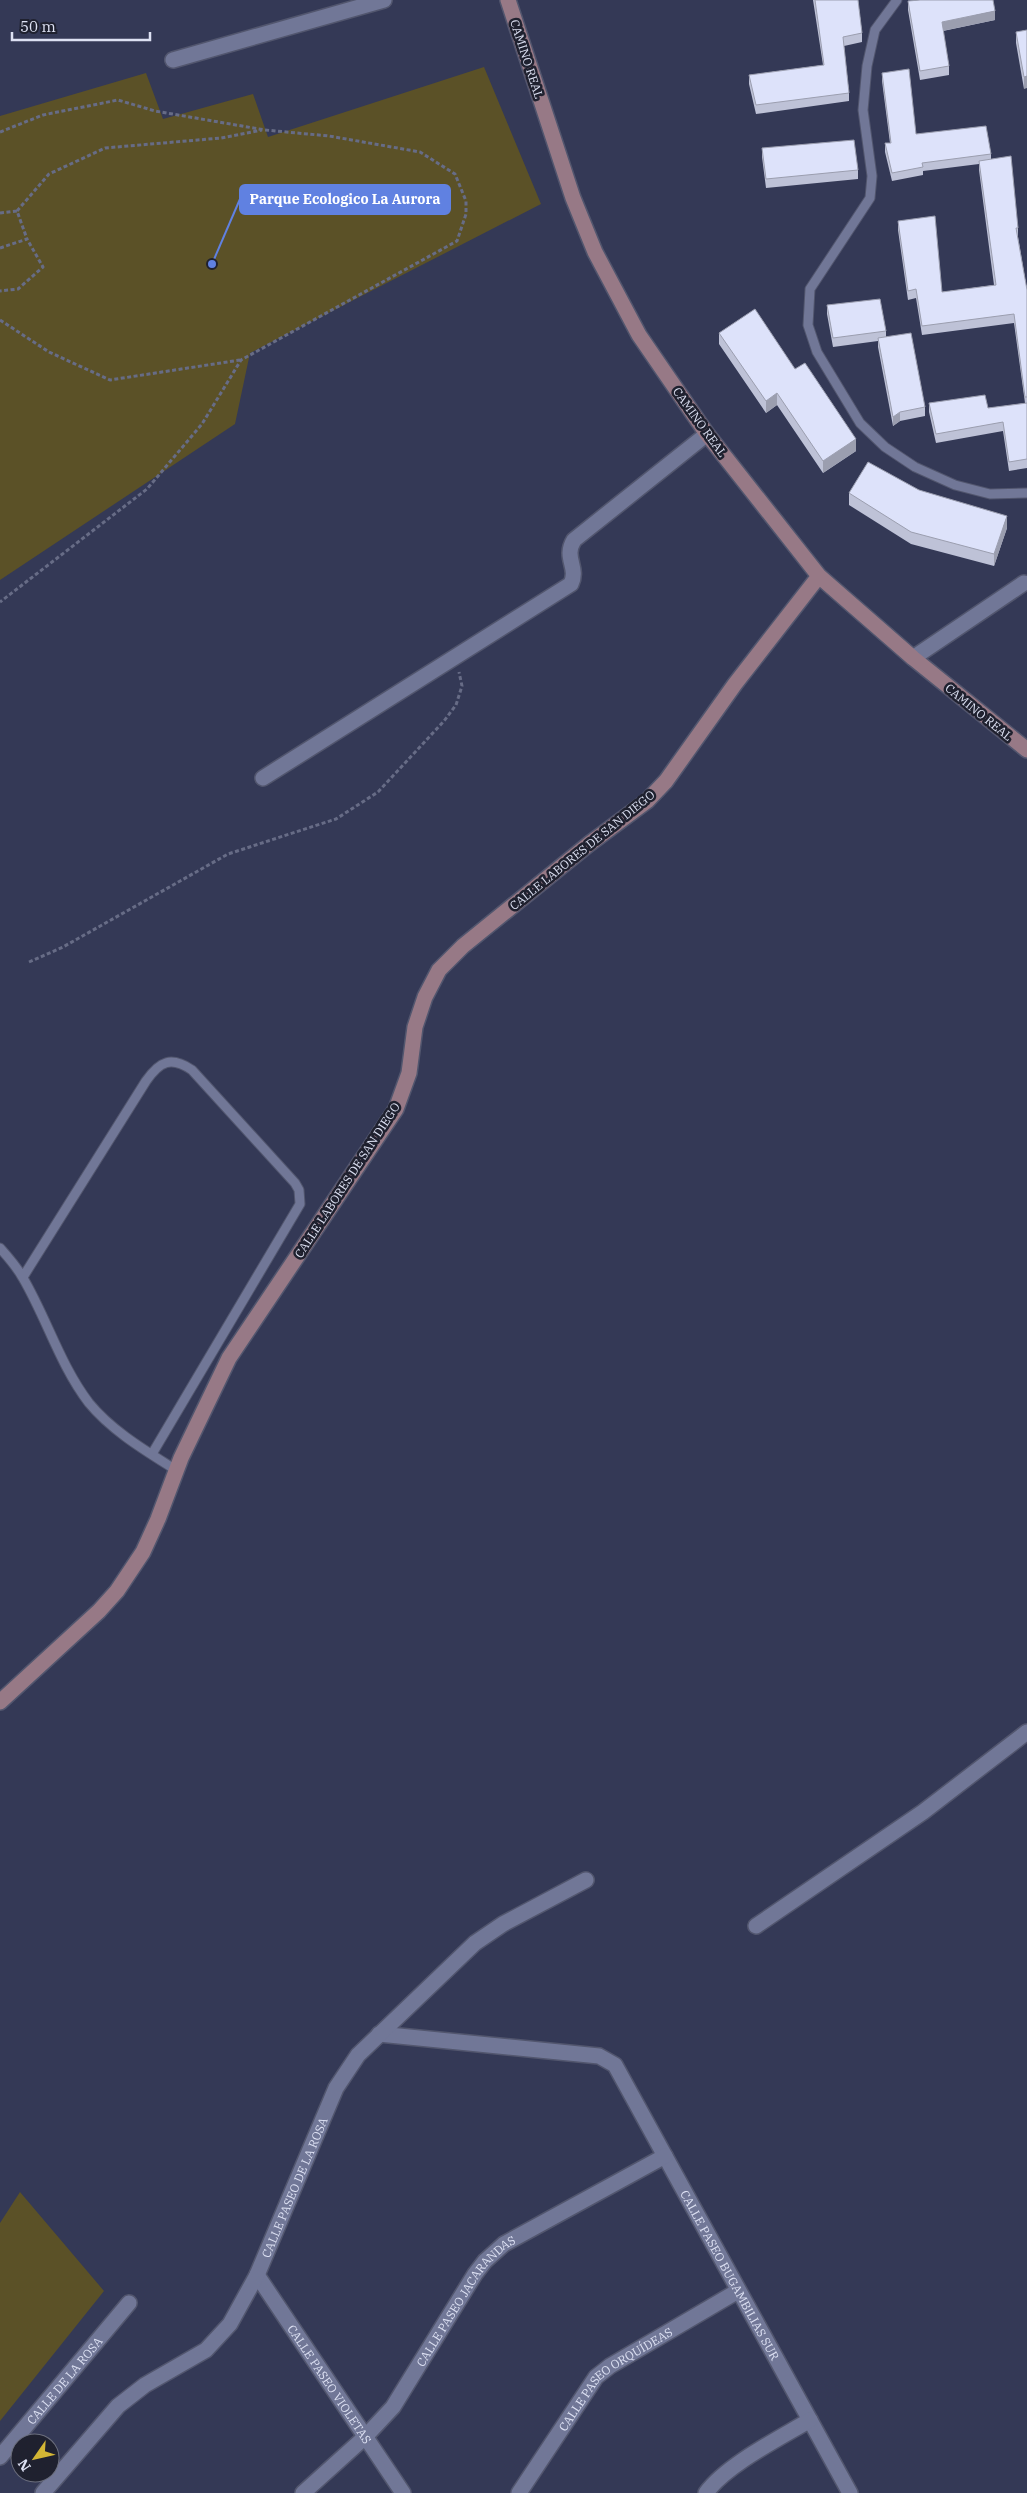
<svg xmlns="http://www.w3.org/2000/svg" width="1027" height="2493" font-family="'IBM Plex Serif',serif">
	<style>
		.green { fill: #5b5127 }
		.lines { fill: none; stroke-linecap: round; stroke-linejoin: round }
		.lane-casing { stroke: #52566e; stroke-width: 11 }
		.street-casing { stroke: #52566e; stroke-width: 18 }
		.secondary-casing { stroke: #52566e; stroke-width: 18 }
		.path { stroke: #676c86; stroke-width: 3; stroke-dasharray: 4 2.5; stroke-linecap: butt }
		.lane { stroke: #717797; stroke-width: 9 }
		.street { stroke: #717797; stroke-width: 15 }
		.secondary { stroke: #977986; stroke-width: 15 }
		.wall { fill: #bec2d7 }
		.shaded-wall { fill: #9b9eaf }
		.building { fill: #dde2fa; stroke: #9b9eaf }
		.labels { text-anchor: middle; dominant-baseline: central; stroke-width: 5; stroke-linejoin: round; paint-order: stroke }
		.street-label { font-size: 12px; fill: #dde1f3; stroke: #1f212f }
		.leader { fill: none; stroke: #6081e1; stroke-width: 2 }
		.callout-dot { fill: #6081e1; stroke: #1f212f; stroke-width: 2 }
		.callout { fill: #6081e1; stroke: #6081e1; stroke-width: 2 }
		.callout-label { font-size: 14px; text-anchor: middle; font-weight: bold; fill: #fff }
	</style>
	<rect width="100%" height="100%" fill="#343956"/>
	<path class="green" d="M484 67 541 204 250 353 235 424 0 580V116L146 73 163 119 253 94 268 137Z
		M20 2192 104 2291 0 2421V2223Z"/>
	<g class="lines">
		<defs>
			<path id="lane" d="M897 0 875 30 867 66 863 110 872 176 870 198 810 289 808 325 817 352 860 423 885 447 915 467 955 485 990 494 1027 493
				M0 1248C8 1257 17 1267 23 1278 47 1319 60 1365 89 1403 112 1431 146 1451 176 1470
				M23 1277 146 1081C160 1061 171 1056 192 1070L295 1183 299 1190 300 1204 152 1454"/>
			<g id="street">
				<path d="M173 60 384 0"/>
				<path d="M913 658 1024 583"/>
				<path d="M263 778 571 584C579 567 563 558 574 540L707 434"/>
				<path d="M756 1926 923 1812 1027 1732"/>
				<path id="s1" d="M379 2034 599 2056 615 2065 850 2493"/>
				<path id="s2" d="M257 2275 403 2493"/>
				<path id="s3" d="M0 2457 129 2303"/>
				<path id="s4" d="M43 2493 118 2406 145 2385 206 2350 230 2324 257 2275 336 2088 358 2055 475 1943 503 1924 586 1880"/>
				<path id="s5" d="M303 2493 365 2437 393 2407 475 2274 485 2261 504 2244 665 2156"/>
				<path id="s6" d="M519 2493 596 2377 610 2366 738 2291"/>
				<path d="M706 2493C726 2465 780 2438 810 2420"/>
			</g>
			<path id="secondary" d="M508 0 573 198 595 252 639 335 707 434 819 576 913 658 1027 750
				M0 1702 99 1611 117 1591 143 1552 158 1519 181 1458 229 1358 396 1109 409 1073 415 1027 425 997 439 970 463 946 589 844 647 801 666 781 735 684 819 576"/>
		</defs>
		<use href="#lane" class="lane-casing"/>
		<use href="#street" class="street-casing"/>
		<use href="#secondary" class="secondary-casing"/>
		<path class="path" d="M0 132 43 115 118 100 155 111 265 130 329 136 420 152 455 174 466 201V214L457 241 241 360 202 424 147 489 0 602
			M17 211 49 174 105 148 221 138 262 130
			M0 213 17 211 27 239
			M0 248 27 239 43 267 18 289 0 291
			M0 320 49 352 110 380 240 360
			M29 962 63 947 228 854 336 819 378 792 444 721 456 705 462 686 459 672"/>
		<use href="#lane" class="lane"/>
		<use href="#street" class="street"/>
		<use href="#secondary" class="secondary"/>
	</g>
	<path class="wall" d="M813 0H858L862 33V42L844 46 849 93V101L756 114 749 84V75L823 65Z
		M908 1 995 20 943 31 949 66V75L920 80 908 10Z
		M1027 30 1024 89 1016 43V32Z
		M882 73 916 134 991 154V159L1018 228V237L1027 290V468L1009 471 1003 431 936 443 929 412V403L988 408 1025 403 1014 323 922 335 916 298 908 300 898 230V221L942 292 994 285 979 170V164L923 171V175L892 181 885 152V143H890L882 81Z
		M762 148 858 170V179L766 188 762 157Z
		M827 305 886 331V337L925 407V416L900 421 893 426 878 347V341L833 347 827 314Z
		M719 333 795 369 856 451 823 473 777 405 766 413 719 344Z
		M919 490 1007 528 994 566 911 544 849 505V493Z"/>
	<path class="shaded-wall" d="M995 11V20L942 31V22Z
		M1027 76V88L1024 89V77Z
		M777 393V405L766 413V401Z
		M900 412V421L893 426V417Z
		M856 439V451L823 473V461Z
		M1007 516V528L994 566V554Z"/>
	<path class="building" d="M815 0H858L862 33 843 37 849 93 756 105 749 75 824 65Z
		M920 0H993L995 11 942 22 949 66 920 71 908 1Z
		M1027 30V76L1024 77 1016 32Z
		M909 69 916 134 986 126 991 154 922 163 923 167 892 173 885 143H891L882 73Z
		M854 140 858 170 766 179 762 148Z
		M1011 156 1018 228H1016L1027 290V397H1025L1014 314 922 326 916 289 908 291 898 221 935 216 942 292 996 285 979 161Z
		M880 299 886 331 833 338 827 305Z
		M755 309 795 369 805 363 856 439 823 461 777 393 766 401 719 333Z
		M911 333 925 407 900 412 893 417 878 338Z
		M985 395 988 408 1027 403V459L1009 462 1003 422 936 434 929 403Z
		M868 462 919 490 1007 516 994 554 911 532 849 493Z"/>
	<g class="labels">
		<g class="street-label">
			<text transform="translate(527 59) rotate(72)">CAMINO REAL</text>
			<text transform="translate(700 422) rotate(54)">CAMINO REAL</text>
			<text transform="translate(979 712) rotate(39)">CAMINO REAL</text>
			<text transform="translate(582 850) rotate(-39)">CALLE LABORES DE SAN DIEGO</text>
			<text transform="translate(347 1180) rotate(-57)">CALLE LABORES DE SAN DIEGO</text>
			<text stroke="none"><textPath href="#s4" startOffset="406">CALLE PASEO DE LA ROSA</textPath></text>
			<text stroke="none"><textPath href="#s1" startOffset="479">CALLE PASEO BUGAMBILIAS SUR</textPath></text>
			<text stroke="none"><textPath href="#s5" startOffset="254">CALLE PASEO JACARANDAS</textPath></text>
			<text stroke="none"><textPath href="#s3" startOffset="100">CALLE DE LA ROSA</textPath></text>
			<text stroke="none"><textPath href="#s6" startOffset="152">CALLE PASEO ORQUÍDEAS</textPath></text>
			<text stroke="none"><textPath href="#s2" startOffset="131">CALLE PASEO VIOLETAS</textPath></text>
		</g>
	</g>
	<path class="leader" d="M212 264L240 199"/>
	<circle class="callout-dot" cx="212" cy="264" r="5"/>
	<rect class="callout" x="240" y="185" width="210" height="29" rx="5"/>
	<g class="callout-label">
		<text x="345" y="204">Parque Ecologico La Aurora</text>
	</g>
	<g transform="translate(35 2458) rotate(236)"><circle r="24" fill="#1f212f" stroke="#6b6e7d"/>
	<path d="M0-4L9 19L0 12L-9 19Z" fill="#d3b635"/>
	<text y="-8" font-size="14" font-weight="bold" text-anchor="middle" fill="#dde1f3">N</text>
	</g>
	<path d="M12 32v8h138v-8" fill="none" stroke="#dde1f3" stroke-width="2.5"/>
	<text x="20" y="32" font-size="15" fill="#dde1f3" stroke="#1f212f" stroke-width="4" paint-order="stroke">50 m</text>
</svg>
